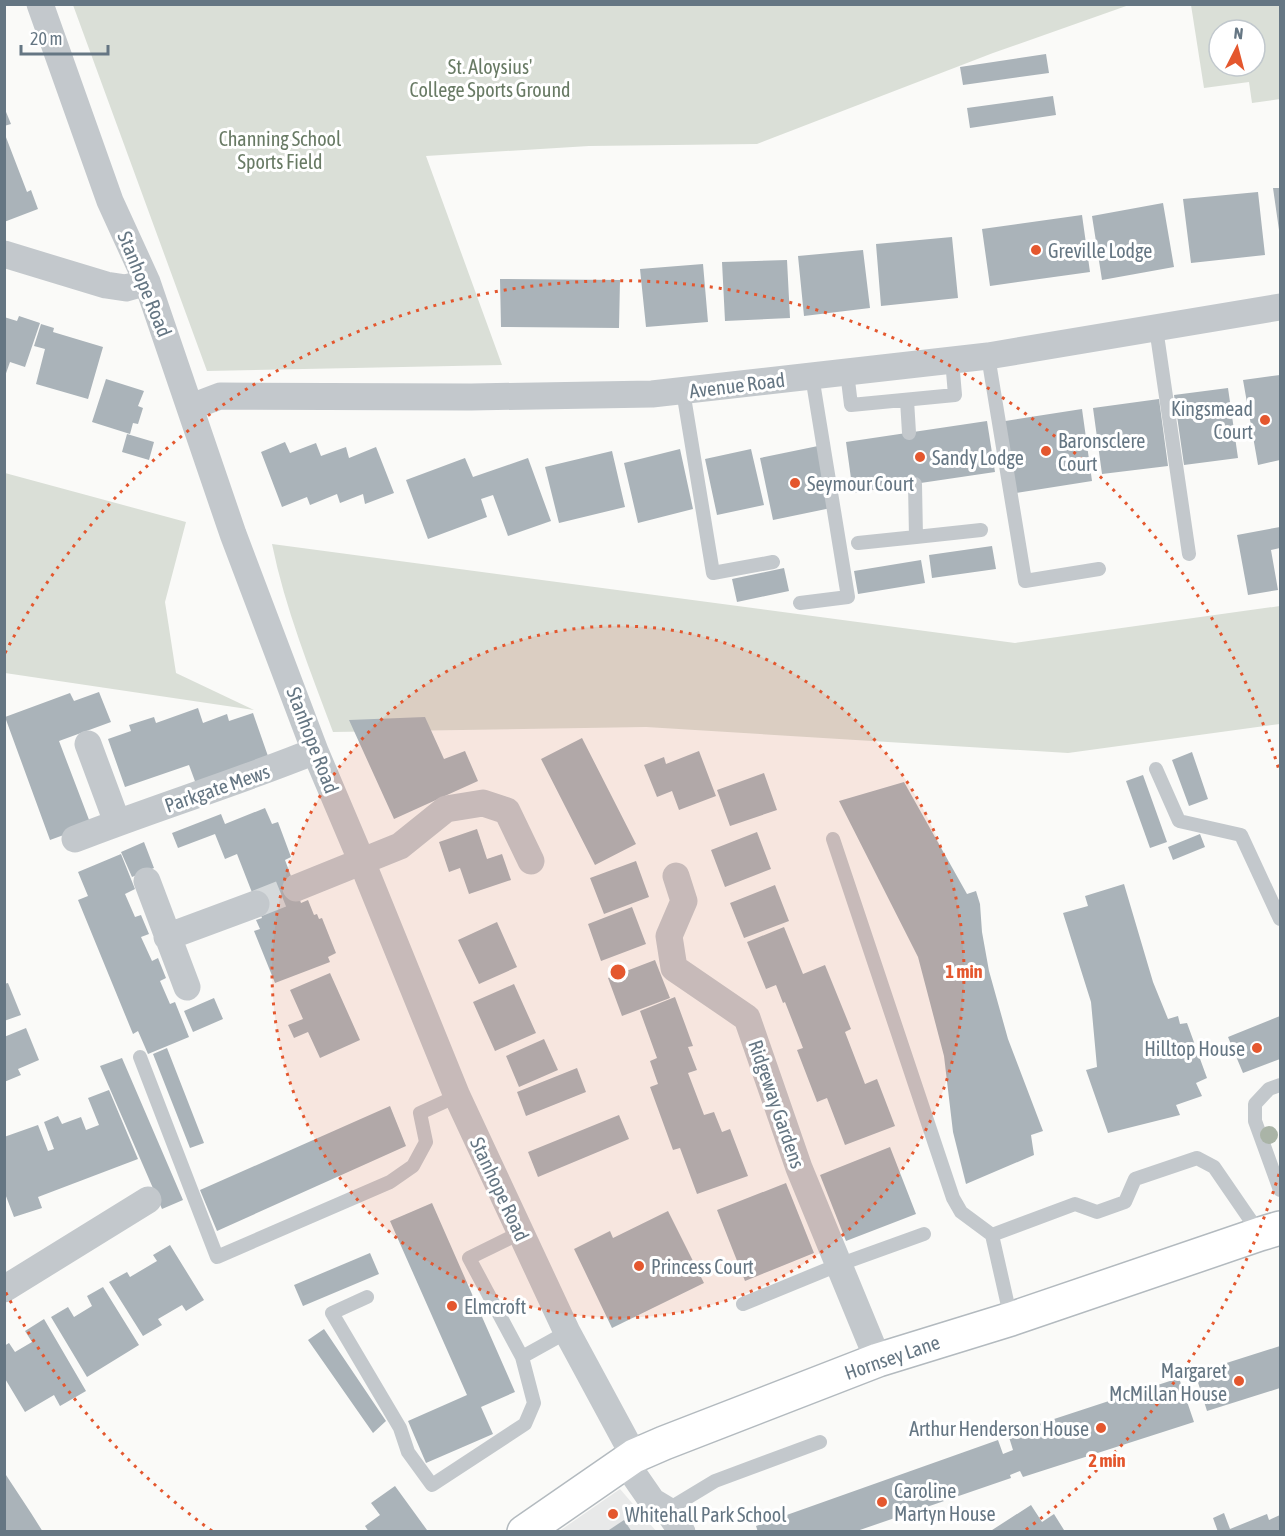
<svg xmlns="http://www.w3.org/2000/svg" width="1285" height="1536" font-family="'Asap Condensed',sans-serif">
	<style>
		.built { fill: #e8e9e9 }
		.green { fill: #dadfd7; fill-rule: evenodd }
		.building { fill: #aab3b9 }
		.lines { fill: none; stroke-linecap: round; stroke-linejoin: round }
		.street-tunnel { stroke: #d5d9db; stroke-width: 27; stroke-dasharray: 27 14; stroke-linecap: butt }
		.secondary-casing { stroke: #b3babf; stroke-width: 36 }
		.lane { stroke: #c3c8cc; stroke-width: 14 }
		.street { stroke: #c3c8cc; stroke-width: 27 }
		.secondary { stroke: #fff; stroke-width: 33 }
		.tree { fill: #aab4a7 }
		.ring { fill: none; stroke: #e4572e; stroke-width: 3; stroke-dasharray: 3 6 }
		.poi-dot { fill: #e4572e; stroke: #fff; stroke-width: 2 }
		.labels { text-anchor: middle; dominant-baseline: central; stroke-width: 6; stroke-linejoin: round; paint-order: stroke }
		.park-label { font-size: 20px; fill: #687a64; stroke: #fff }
		.poi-label { font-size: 20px; fill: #657683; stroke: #fff; text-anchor: start }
		.street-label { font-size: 20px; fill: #657683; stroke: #fff }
		.centre { fill: #e4572e; stroke: #fff; stroke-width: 3 }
		.ring-label { font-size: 18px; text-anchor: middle; font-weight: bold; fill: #e4572e; stroke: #fff; stroke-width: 6; stroke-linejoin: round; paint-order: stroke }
	</style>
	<rect width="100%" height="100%" fill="#fafaf8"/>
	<path class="built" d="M620 1489 656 1531 558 1532Z"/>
	<path class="green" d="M73 5V4L1129 5 993 53 757 144 589 146 426 156 502 365 207 371Z
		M1191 5H1280V99L1252 103 1249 82 1204 88ZM1219 30H1255V66H1219Z
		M5 473 186 522 165 602 176 673 254 710 5 673Z
		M272 544 1015 643 1280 606V724L1068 753 646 727 333 732C310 670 285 608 272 544Z"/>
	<path class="building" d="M1046 54 1049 73 963 85 960 67Z
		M1053 96 1056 115 970 128 967 108Z
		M4 107 11 124 4 126Z
		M4 132 27 192 31 190 38 209 4 222Z
		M1273 188H1280V230H1279Z
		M1258 192 1265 255 1191 263 1183 199Z
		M1163 203 1174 267 1102 280 1092 216Z
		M1082 215 1090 272 990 286 982 229Z
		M952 237 958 298 881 306 876 244Z
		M863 250 870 308 804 316 798 256Z
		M787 260 790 318 725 321 722 262Z
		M703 264 708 322 646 327 640 269Z
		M500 279 620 280 619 328 501 327Z
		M19 316 40 323 25 367 10 362 4 379V317L17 321Z
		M41 324 54 328 53 332 103 347 88 399 36 384 45 349 34 346Z
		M1280 375V460L1258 465 1243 380Z
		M106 379 144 391 138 406 143 408 138 424 133 423 130 434 92 422Z
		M1228 388 1238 458 1184 465 1174 395Z
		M1159 399 1168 466 1102 474 1093 408Z
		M1082 409 1092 481 1010 494 999 422Z
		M987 421 995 472 853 493 846 442Z
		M127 434 154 442 149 460 122 452Z
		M285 442 290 453 316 443 321 456 346 447 349 458 376 447 394 493 365 504 363 494 340 503 337 494 310 505 307 497 282 507 261 452Z
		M818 446 831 508 773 520 760 458Z
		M680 449 693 509 638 523 624 463Z
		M751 449 764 505 717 515 705 459Z
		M612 451 625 507 559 523 545 467Z
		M465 458 473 477 528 458 551 521 508 536 493 495 481 499 487 517 428 539 406 480Z
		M1280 527V548L1271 550 1278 590 1248 595 1237 535Z
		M992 546 996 569 932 578 929 555Z
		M921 560 925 583 858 594 854 571Z
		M784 568 789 591 737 602 732 579Z
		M99 692 111 722 59 741 91 825 50 840 5 717 70 693 74 701Z
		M198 708 203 723 227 714 229 721 253 713 269 759 196 784 189 765 125 787 108 739 131 731 129 725 154 717 156 723Z
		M425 717 444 759 465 751 478 781 394 819 349 720Z
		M582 738 636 844 595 865 541 759Z
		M699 751 716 796 679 810 672 791 657 797 644 765 664 757 666 764Z
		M1192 752 1208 799 1189 806 1172 760Z
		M764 773 777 810 730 826 717 790Z
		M1143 775 1167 842 1150 848 1126 781Z
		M904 782 967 894 976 891 980 904 982 932 989 971 1008 1039 1043 1131 1031 1135 1034 1155 966 1184 953 1132 944 1056 918 957 839 801Z
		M265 808 272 824 278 822 291 857 285 860 301 903 308 900 314 915 317 914 319 919 322 918 336 953 328 957 330 962 275 983 254 931 260 929 256 920 262 918 237 854 225 859 215 834 178 848 172 833 221 814 225 824Z
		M477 829 487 859 502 854 511 880 469 894 460 868 449 872 439 842Z
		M757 832 771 869 725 887 711 850Z
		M1200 834 1205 847 1173 860 1168 847Z
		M144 842 154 868 132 877 121 852Z
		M121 854 135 889 125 894 135 917 141 915 149 934 141 937 152 961 158 958 166 978 160 981 170 1004 175 1002 189 1037 148 1054 138 1031 133 1034 78 900 88 896 78 872Z
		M636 861 649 897 604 914 590 878Z
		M1124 884 1153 982 1168 1019 1178 1016 1180 1024 1187 1023 1207 1078 1196 1083 1202 1096 1176 1105 1180 1115 1108 1133 1086 1070 1097 1067 1091 1002 1063 913 1088 906 1085 896Z
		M775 885 789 921 744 938 730 903Z
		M632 907 646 944 601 961 588 924Z
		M497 922 517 967 479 984 458 940Z
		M784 927 803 974 825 965 851 1029 845 1032 865 1084 877 1079 895 1126 845 1145 827 1098 817 1102 797 1050 803 1048 785 1002 783 1003 776 985 766 989 747 942Z
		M655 960 670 998 622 1016 608 978Z
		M330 973 360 1040 320 1058 308 1032 294 1038 288 1025 303 1019 290 990Z
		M8 983 21 1015 4 1021V984Z
		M514 984 536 1033 495 1051 473 1002Z
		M675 997 693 1046 688 1047 697 1070 688 1073 704 1115 714 1112 722 1132 730 1129 748 1176 697 1194 680 1148 673 1150 650 1087 658 1084 650 1061 657 1058 640 1011Z
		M214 998 223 1019 193 1032 184 1011Z
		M1280 1016V1059L1243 1073 1228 1037Z
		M26 1028 39 1060 18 1069 21 1075 4 1082V1037Z
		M544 1039 558 1070 519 1087 506 1056Z
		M167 1048 204 1143 190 1148 153 1054Z
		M122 1058 183 1200 162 1209 100 1066Z
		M577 1068 586 1092 526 1116 517 1092Z
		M109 1090 138 1159 38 1197 42 1208 14 1217 4 1191V1137L38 1125 48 1151 54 1149 44 1122 58 1116 62 1124 81 1117 86 1130 99 1125 88 1098Z
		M390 1106 406 1146 217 1231 200 1190Z
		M619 1115 629 1139 538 1177 528 1152Z
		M890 1147 916 1214 846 1241 820 1175Z
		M786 1183 814 1253 745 1281 717 1210Z
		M432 1203 515 1392 481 1407 493 1434 426 1463 408 1421 467 1395 390 1221Z
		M668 1211 704 1283 612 1328 574 1249 610 1231 613 1238Z
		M170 1245 204 1300 186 1311 182 1305 158 1319 162 1325 143 1336 109 1282 127 1272 130 1277 157 1261 153 1255Z
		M370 1253 379 1274 303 1306 294 1285Z
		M103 1287 139 1345 87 1377 51 1317 68 1307 74 1317 92 1306 87 1296Z
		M44 1319 86 1391 60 1406 54 1395 25 1412 4 1377V1346L9 1343 15 1352 32 1342 25 1331Z
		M324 1329 386 1421 373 1433 308 1340Z
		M1280 1346V1388L1207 1411 1195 1373Z
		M1179 1378 1194 1422 1023 1477 1020 1471 1010 1475 1011 1478 854 1532H758L756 1526 998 1440 1003 1454 1013 1450 1008 1434Z
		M4 1472 31 1513 43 1532H4Z
		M395 1486 427 1530 426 1532H369L365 1526 380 1515 371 1503Z
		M1031 1505 1042 1522 1054 1514 1064 1530 1062 1532H989Z
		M1224 1513 1230 1529 1267 1514 1269 1520 1280 1515V1532H1218L1213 1518Z
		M624 1520 632 1532H606Z"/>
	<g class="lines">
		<path class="street-tunnel" d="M256 904 296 888"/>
		<defs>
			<path id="secondary" d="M524 1532 634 1456 664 1443 878 1360 1011 1319 1260 1234 1280 1228"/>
		</defs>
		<use href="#secondary" class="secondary-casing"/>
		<path class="lane" d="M1156 328 1189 554
			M988 356 1025 581 1099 569
			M847 372 851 405 955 395 952 360
			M683 391 713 573 773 562
			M907 400 909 433
			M915 484 916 537 981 530
			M858 543 916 537
			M800 603 848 597 812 376
			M1156 769 1179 821 1241 835 1280 919
			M833 839 953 1198 961 1212 992 1235 1011 1319
			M140 1057 217 1257 390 1182 413 1166 426 1142 420 1113 457 1096
			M1280 1085 1269 1089 1255 1104V1121L1280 1190
			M520 1233 469 1258 522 1357
			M992 1235 1075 1204 1097 1212 1125 1202 1135 1179 1197 1158 1214 1167 1260 1234
			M367 1297 332 1313 400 1428 408 1452 432 1485 525 1424 534 1403 522 1357 567 1332
			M743 1304 838 1265 924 1234
			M667 1510 715 1481 820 1442"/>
		<path class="street" d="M40 4 110 201 147 282 233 534 315 751 362 862 457 1096 567 1332 634 1456
			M4 254 106 285 126 288 147 282
			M191 407 220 396 471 397 652 394 988 356 1280 307
			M88 744 117 822
			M75 839C154 808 236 783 315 751
			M676 876 684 901 669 936 674 968 747 1018 799 1168 878 1360
			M147 881 187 987
			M296 888 400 846 446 809 483 803 507 811 531 861
			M167 937 256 904
			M4 1289 148 1200
			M625 1462 652 1501 667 1510 682 1532"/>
		<use href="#secondary" class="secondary"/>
	</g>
	<circle class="tree" cx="1269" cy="1135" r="9"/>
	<circle cx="618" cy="972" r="346" fill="#e4572e" fill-opacity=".12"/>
	<g class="ring">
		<circle cx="618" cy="972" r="346"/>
		<path d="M1279 1174A691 691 0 0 1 1024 1531M212 1531A691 691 0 0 1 5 1291M5 653A691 691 0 0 1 1279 770"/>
	</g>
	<g class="poi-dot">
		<circle cx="1036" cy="250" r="6"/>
		<circle cx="1265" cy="420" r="6"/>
		<circle cx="1046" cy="451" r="6"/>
		<circle cx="920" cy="457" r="6"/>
		<circle cx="795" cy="483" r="6"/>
		<circle cx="1257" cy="1048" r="6"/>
		<circle cx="639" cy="1266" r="6"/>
		<circle cx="452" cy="1306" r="6"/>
		<circle cx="1239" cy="1381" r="6"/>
		<circle cx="1101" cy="1428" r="6"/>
		<circle cx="882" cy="1502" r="6"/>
		<circle cx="613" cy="1514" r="6"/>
	</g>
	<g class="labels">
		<g class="park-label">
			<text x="490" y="66">St. Aloysius'<tspan x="490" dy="23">College Sports Ground</tspan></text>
			<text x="280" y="138">Channing School<tspan x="280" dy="23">Sports Field</tspan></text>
		</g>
		<g class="poi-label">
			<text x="1048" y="250">Greville Lodge</text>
			<text x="1253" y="408" text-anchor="end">Kingsmead<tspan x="1253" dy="23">Court</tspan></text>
			<text x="1058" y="440">Baronsclere<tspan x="1058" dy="23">Court</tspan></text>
			<text x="932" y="457">Sandy Lodge</text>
			<text x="807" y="483">Seymour Court</text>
			<text x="1245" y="1048" text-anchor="end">Hilltop House</text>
			<text x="651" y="1266">Princess Court</text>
			<text x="464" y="1306">Elmcroft</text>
			<text x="1227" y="1370" text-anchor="end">Margaret<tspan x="1227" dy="23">McMillan House</tspan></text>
			<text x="1089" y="1428" text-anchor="end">Arthur Henderson House</text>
			<text x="894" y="1490">Caroline<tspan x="894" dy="23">Martyn House</tspan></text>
			<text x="625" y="1514">Whitehall Park School</text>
		</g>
		<g class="street-label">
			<text transform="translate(145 284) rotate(68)">Stanhope Road</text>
			<text transform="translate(737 385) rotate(-7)">Avenue Road</text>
			<text transform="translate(313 740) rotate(69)">Stanhope Road</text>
			<text transform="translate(217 788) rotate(-19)">Parkgate Mews</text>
			<text transform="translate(777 1104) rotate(71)">Ridgeway Gardens</text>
			<text transform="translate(500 1189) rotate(65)">Stanhope Road</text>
			<text transform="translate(892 1357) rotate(-19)">Hornsey Lane</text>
		</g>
	</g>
	<circle cx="618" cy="972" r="9" class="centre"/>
	<g class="ring-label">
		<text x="964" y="978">1 min</text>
		<text x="1107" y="1467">2 min</text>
	</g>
	<rect width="1285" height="1536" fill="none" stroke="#657683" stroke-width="12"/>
	<g transform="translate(1237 48) rotate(6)"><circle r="28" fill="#ffffff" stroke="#c1c8cd" stroke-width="1.5"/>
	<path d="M0-4.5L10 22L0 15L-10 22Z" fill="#e4572e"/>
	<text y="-9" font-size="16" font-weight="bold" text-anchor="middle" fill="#657683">N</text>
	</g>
	<path d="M21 45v9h87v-9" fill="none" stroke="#657683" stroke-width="3"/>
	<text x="30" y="45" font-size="18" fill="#657683" stroke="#ffffff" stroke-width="4.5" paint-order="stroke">20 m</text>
</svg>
